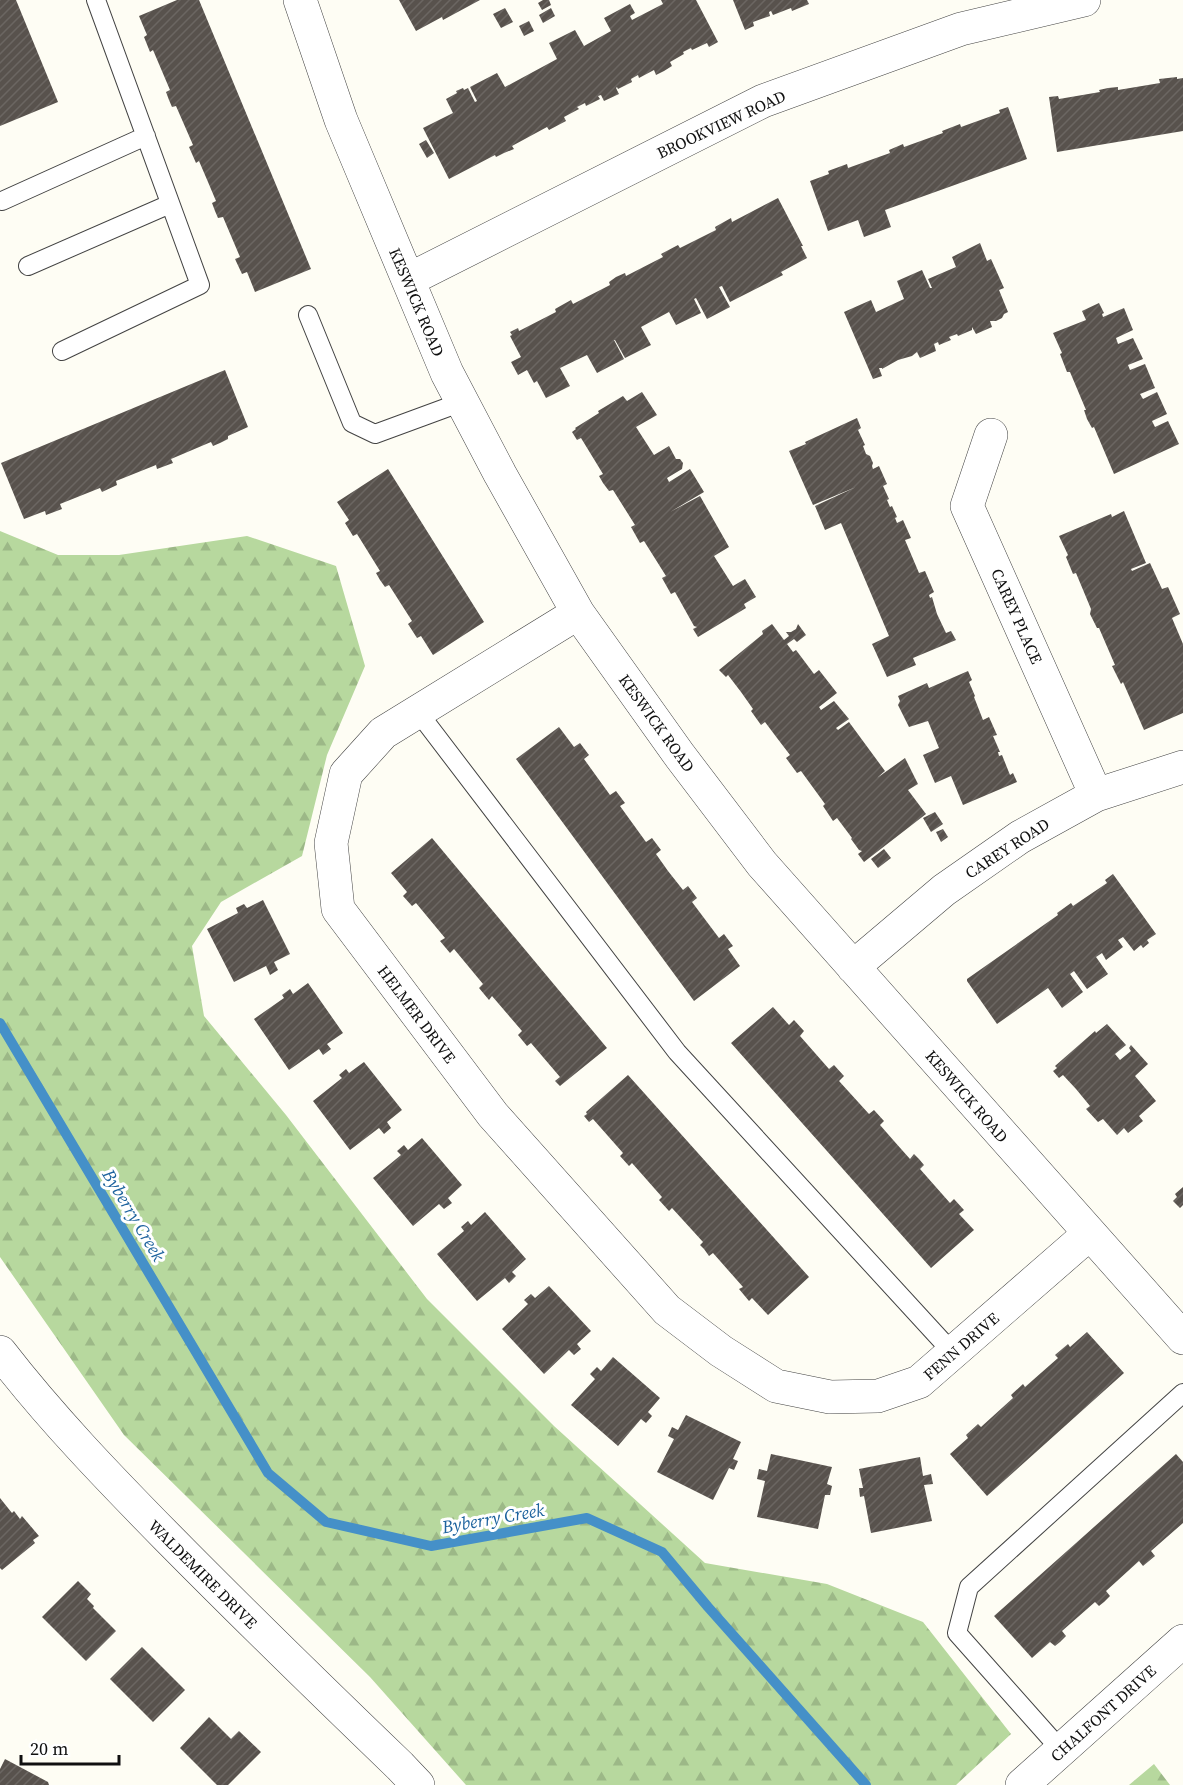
<svg xmlns="http://www.w3.org/2000/svg" width="1183" height="1785" font-family="'Source Serif 4',serif">
	<style>
		.forest { fill: url(#forest-firs) }
		.lines { fill: none; stroke-linecap: round; stroke-linejoin: round }
		.stream { stroke: #4590c8; stroke-width: 10 }
		.building { fill: url(#building-hatch) }
		.lane-casing { stroke: #434343; stroke-width: 20 }
		.street-casing { stroke: #434343; stroke-width: 34 }
		.lane { stroke: #fff; stroke-width: 18 }
		.street { stroke: #fff; stroke-width: 33 }
		.labels { text-anchor: middle; dominant-baseline: central; stroke-width: 6; stroke-linejoin: round; paint-order: stroke }
		.street-label { font-size: 16px; fill: #101010; stroke: #fff }
		.water-label { font-size: 18px; font-style: italic; fill: #1e639e; stroke: #fff }
	</style>
	<defs>
		<pattern id="forest-firs" width="22" height="20" patternUnits="userSpaceOnUse" patternTransform="scale(1.5)"><rect width="22" height="20" fill="#b7d89e"/><path d="M5 1l3.5 6h-7zM16 11l3.5 6h-7z" fill="#9cb887"/></pattern>
		<pattern id="building-hatch" width="6" height="6" patternUnits="userSpaceOnUse" patternTransform="scale(1.5)"><rect width="6" height="6" fill="#58524d"/><path d="M-1 1l2-2M0 6l6-6M5 7l2-2" fill="none" stroke="#6b6662"/></pattern>
	</defs>
	<rect width="100%" height="100%" fill="#fefdf4"/>
	<path class="forest" d="M0 531 58 555H119L247 536 336 566 365 666 327 755 302 856 221 902 192 946 204 1016 286 1115 427 1299 554 1426 705 1563 827 1584 923 1622 1011 1734 956 1785H466L370 1677 124 1435 0 1257Z
		M1154 1764 1170 1785H1129Z"/>
	<g class="lines">
		<path class="stream" d="M0 1023 268 1473 326 1522 431 1546 587 1518 662 1552 708 1607 866 1785"/>
	</g>
	<path class="building" d="M0 0H16L58 102 0 126Z
		M177 0H199L311 269 255 292 247 272 242 274 235 259 240 257 223 217 218 218 215 211 212 203 216 201 208 182 199 161 196 163 189 147 193 145 176 106 172 107 169 100 166 92 170 90 153 50 150 52 144 37 147 35 139 16Z
		M399 0H480L443 20 442 17 416 31Z
		M543 0H549L551 5 542 10 538 3Z
		M661 0H696L718 42 709 47 707 43 692 50 691 48 683 52 684 54 670 62 672 66 664 71 656 75 654 70 639 78 638 75 631 79 632 82 618 89 617 87 616 88 619 94 604 101 601 95 598 96 600 99 586 106 585 103 577 107 579 109 564 117 566 121 549 130 547 127 512 146 514 149 504 153 496 157 495 155 449 179 423 128 453 113 446 99 457 93 456 91 463 88 464 90 468 88 475 102 477 101 470 87 497 73 505 87 557 59 549 43 575 30 584 46 611 31 604 18 630 4 635 13 630 16 632 20 663 4Z
		M733 0H807L809 4 792 11 791 8 773 15 771 11 769 12 770 16 753 22 754 26 745 30Z
		M505 8 513 22 501 28 493 14Z
		M551 8 555 16 543 23 539 15Z
		M529 21 534 31 524 36 519 26Z
		M1177 77V79L1183 78V131L1057 152 1049 97 1058 96 1059 99 1100 92 1099 90 1108 88 1118 87V90L1160 83 1159 79Z
		M1008 107 1027 159 885 210 891 227 864 237 858 220 828 231 810 181 829 174 828 171 847 164 848 168 890 153 889 150 903 144 904 147 943 133 942 131 960 124 961 127 1000 113 999 110Z
		M426 140 434 153 427 158 419 144Z
		M778 198 803 246H801L807 258 781 272 783 275 730 302 722 286 719 287 730 307 707 319 696 298 694 299 701 313 676 325 669 312 641 327 651 345 625 358 615 340H614L624 359 597 373 587 355 560 368 570 386 546 398 537 381 534 383 527 370 518 375 511 362 521 357 510 336 512 335 510 332 518 328 519 331 556 312 555 309 571 300 573 304 610 285 609 282 616 277 625 273 626 276 663 257 661 254 678 245 680 248 716 230 715 227 731 218 732 222Z
		M980 243 987 261 991 259 1004 288 999 290 1008 312 1004 314 1002 318 996 321H990L992 327 976 334 972 327V330L958 336 957 334 949 337 951 340 939 345 938 342 934 344 936 351 920 358 917 352 912 356 898 360 882 369V368H879L882 376 873 379 844 312 871 300 876 312 904 299 897 281 922 270 930 288H932L928 279 956 267 952 257Z
		M1099 303 1104 313 1102 314 1103 317 1124 308 1133 330 1116 338 1118 344 1133 338 1143 359 1128 365 1130 370 1145 364 1155 388 1140 394 1143 399 1157 392 1167 414 1152 421 1155 427 1168 421 1179 444 1114 474 1094 427 1092 428 1087 419 1084 410H1086L1070 372H1067L1060 354 1062 353 1053 333 1086 320 1082 311Z
		M225 370 248 427 228 436V439L220 443 213 446 211 442 171 459 173 463 157 469 156 465 116 481 117 485 102 492 100 488 60 504 62 509 46 515 45 511 24 519 1 463Z
		M642 392 657 415 636 427 654 455 669 446 676 459H680L683 463 682 469 667 478 669 482 690 469 704 492 670 512 700 496 729 547 714 556 733 586 745 579 756 597 744 604 746 608 698 637 693 629 697 627 694 626 675 592 671 594 662 578 666 576 644 541 640 543 631 527 635 525 613 490 609 491 603 483 599 476 603 474 581 438 577 440 572 432 576 429 575 428 599 413 598 411 623 396 627 401Z
		M857 418 861 428 858 430 865 445 863 446 866 454 870 456 873 463 872 466 873 469 879 466 887 484 883 486 889 499 887 500 890 507 892 506 897 517 895 518 897 523 903 520 911 538 905 540 919 573 925 571 934 592 929 595 930 598 932 597 937 614 946 633 951 631 956 640 913 658 916 665 887 677 872 644 889 636 841 523 825 530 815 506 856 487 813 505 789 451 806 444 805 442Z
		M388 469 484 622 433 655 421 636 417 638 408 624 412 621 389 585 385 587 380 580 376 573 380 571 357 534 353 536 345 523 349 520 337 502Z
		M1124 511 1146 563 1131 569 1132 571 1150 563 1162 589 1168 587 1180 614 1172 618 1183 644V713L1144 730 1123 682 1121 684 1112 666 1115 665 1099 628H1097L1090 614 1091 609 1076 573 1073 574 1066 557 1068 555 1059 536 1111 514 1112 517Z
		M772 624 784 640 789 636 786 632H791L796 629 798 624 806 635 797 642 794 639 787 644 793 652 796 650 814 674 819 670 837 693 819 707 821 710 834 701 849 719 836 728 838 730 849 722 885 771 877 778 905 758 918 784 908 790 926 814 864 862 858 854 862 851 859 850 851 839 852 838 837 818 833 821 823 806 825 804 801 771 797 773 786 758 790 755 777 738 765 722 761 725 751 711 753 709 741 692 728 675 726 677 719 670 763 634 762 631Z
		M968 671 972 680 969 682 975 696 974 697 983 720 989 717 997 735 993 736 1000 752H998L999 756 1002 755 1010 775 1013 773 1017 782 963 805 951 776 935 783 923 755 939 748 928 721 909 727 898 705 900 701 898 696 927 683 929 688Z
		M559 727 574 747 580 743 589 755 584 759 610 795 616 791 625 803 620 806 646 842 652 838 661 850 656 854 668 871 683 890 688 886 697 898 692 902 719 938 724 934 733 946 728 949 740 966 694 1001 516 759Z
		M935 812 943 824 931 832 923 818Z
		M943 829 948 837 941 842 936 832Z
		M432 838 607 1048 560 1086 555 1081 560 1077 531 1043 527 1046 518 1035 522 1031 492 996 489 1000 479 988 483 984 454 949 450 953 440 941 445 938 416 903 412 906 403 896 407 892 391 873Z
		M884 849 891 858 878 868 871 859Z
		M1113 874 1156 934 1147 940 1149 943 1143 948 1141 945 1134 951 1123 937 1118 940 1123 947 1106 960 1102 953 1096 957 1108 974 1087 989 1074 971 1070 974 1083 992 1062 1008 1048 988 997 1024 967 981V979L1058 915 1057 913 1071 903 1073 906 1107 883 1105 880Z
		M263 900 290 954 274 962 278 970 270 975 266 966 234 982 207 929 238 913 236 908 244 904 247 908Z
		M308 983 343 1033 327 1044 331 1049 323 1055 319 1049 289 1070 254 1019 284 998 282 995 290 989 293 994Z
		M773 1007 789 1025 794 1020 804 1031 800 1036 829 1069 834 1065 844 1076 839 1081 869 1114 874 1110 884 1121 880 1125 894 1141 910 1159 914 1154 919 1159 924 1165 920 1169 950 1203 954 1199 964 1210 959 1214 974 1230 931 1268 731 1043Z
		M1107 1024 1126 1045 1115 1054 1120 1060 1131 1051 1129 1048 1131 1045 1148 1064 1135 1076 1156 1101 1139 1116 1143 1121 1128 1133 1124 1128 1117 1135 1103 1119 1098 1122 1086 1109 1090 1106 1076 1089 1063 1075 1059 1078 1053 1071 1057 1068 1055 1066 1095 1031 1096 1033Z
		M364 1062 402 1110 387 1122 391 1128 384 1134 379 1128 350 1150 313 1101 342 1078 339 1075 346 1069 349 1073Z
		M628 1075 809 1277 768 1315 752 1298 749 1301 739 1289 743 1287 713 1253 709 1256 704 1249 700 1245 703 1242 672 1208 669 1211 659 1200 662 1197 632 1163 629 1166 620 1156 623 1153 593 1119 589 1122 584 1116 587 1114 586 1112Z
		M422 1138 462 1185 448 1198 452 1203 444 1209 439 1204 413 1226 373 1178 401 1155 397 1151 404 1145 408 1150Z
		M1183 1187V1205L1180 1208 1173 1201 1177 1197 1175 1194Z
		M485 1212 526 1259 512 1272 516 1276 509 1283 505 1278 477 1301 437 1254 464 1231 461 1227 468 1221 471 1225Z
		M549 1286 591 1331 577 1344 581 1349 574 1355 569 1350 544 1374 502 1329 528 1304 524 1300 531 1294 535 1298Z
		M1087 1332 1124 1373 987 1496 950 1454 968 1438 966 1435 978 1424 981 1427 1013 1398 1011 1395 1023 1384 1025 1387 1058 1358 1055 1355 1068 1344 1070 1347Z
		M613 1357 660 1398 648 1412 652 1416 646 1423 641 1419 618 1446 571 1405 595 1379 590 1374 597 1367 601 1371Z
		M686 1415 741 1442 733 1459 738 1461 734 1470 729 1468 713 1500 657 1472 674 1439 668 1436 672 1427 678 1430Z
		M771 1454 832 1467 827 1484 832 1486 830 1495H825L818 1529 757 1517 765 1481 757 1479 759 1469 767 1471Z
		M1176 1454 1183 1462V1523L1151 1551 1155 1556 1143 1566 1139 1561 1106 1591 1110 1596 1104 1602 1099 1606 1095 1602 1062 1631 1066 1636 1060 1642 1055 1646 1050 1642 1032 1658 994 1616Z
		M920 1457 923 1476 931 1474 933 1484 924 1485 932 1521 871 1533 864 1496 860 1497 859 1488H863L859 1469Z
		M0 1498 12 1513 14 1511 20 1519 22 1516 39 1536 33 1540 35 1543 2 1570 0 1568Z
		M78 1581 91 1594 87 1599 94 1606 93 1608 116 1631 86 1661 42 1617Z
		M142 1647 185 1690 153 1722 110 1679Z
		M209 1717 231 1739 239 1731 261 1752 228 1785H217L180 1748Z
		M5 1759 48 1782 49 1785H0V1769Z"/>
	<g class="lines">
		<defs>
			<path id="lane" d="M2 201 146 136
				M28 266 170 204
				M308 315 352 423 375 434 462 402
				M62 351 200 285 96 0
				M418 712 677 1052 953 1353
				M1061 1750 957 1633 969 1587 1183 1393"/>
			<path id="street" d="M300 0 341 120 447 373 500 474 578 613 680 756 762 864 1183 1338
				M408 280 763 101 961 29 1084 0
				M991 435 967 506 1096 795
				M578 613 383 733 346 774 331 843 338 909 493 1115 667 1310 721 1351 776 1386 830 1397 878 1396 919 1382 1089 1234
				M853 967 944 890 1020 837 1096 795 1183 767
				M0 1352C51 1418 109 1478 167 1537 244 1615 322 1691 400 1766L418 1785
				M1022 1785 1183 1641"/>
		</defs>
		<use href="#lane" class="lane-casing"/>
		<use href="#street" class="street-casing"/>
		<use href="#lane" class="lane"/>
		<use href="#street" class="street"/>
	</g>
	<g class="labels">
		<g class="street-label">
			<text transform="translate(721 124) rotate(-25)">BROOKVIEW ROAD</text>
			<text transform="translate(417 302) rotate(67)">KESWICK ROAD</text>
			<text transform="translate(1017 616) rotate(66)">CAREY PLACE</text>
			<text transform="translate(657 723) rotate(54)">KESWICK ROAD</text>
			<text transform="translate(1007 848) rotate(-33)">CAREY ROAD</text>
			<text transform="translate(417 1014) rotate(53)">HELMER DRIVE</text>
			<text transform="translate(967 1096) rotate(49)">KESWICK ROAD</text>
			<text transform="translate(961 1346) rotate(-41)">FENN DRIVE</text>
			<text transform="translate(203 1574) rotate(45)">WALDEMIRE DRIVE</text>
			<text transform="translate(1103 1713) rotate(-42)">CHALFONT DRIVE</text>
		</g>
		<g class="water-label">
			<text transform="translate(134 1215) rotate(59)">Byberry Creek</text>
			<text transform="translate(493 1518) rotate(-10)">Byberry Creek</text>
		</g>
	</g>
	<path d="M21 1755v9h98v-9" fill="none" stroke="#101010" stroke-width="3"/>
	<text x="30" y="1755" font-size="18" fill="#101010" stroke="#ffffff" stroke-width="4.5" paint-order="stroke">20 m</text>
</svg>
